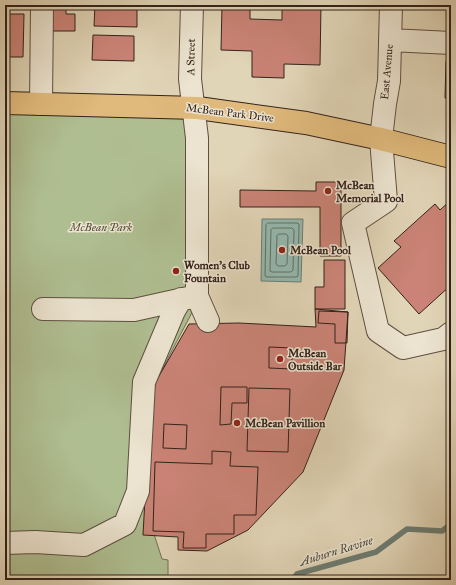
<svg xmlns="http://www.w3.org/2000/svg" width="456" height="585" font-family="'IM FELL Great Primer',serif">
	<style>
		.green { fill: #afbe91; stroke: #717056 }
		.water { fill: #94b9af; stroke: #6d7d73 }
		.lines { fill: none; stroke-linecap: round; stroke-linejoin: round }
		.shore { stroke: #646e64; stroke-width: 1 }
		.stream { stroke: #6d7d73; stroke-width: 5.5 }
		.building { fill: #ca8376; stroke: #33221a }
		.minor-casing { stroke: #5e4f41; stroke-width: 24 }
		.major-casing { stroke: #33221a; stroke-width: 24 }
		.minor { stroke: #ece4d0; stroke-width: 22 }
		.major { stroke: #e0ba7c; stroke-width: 22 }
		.poi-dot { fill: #8f2418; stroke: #ece4d0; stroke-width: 1.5 }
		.labels { text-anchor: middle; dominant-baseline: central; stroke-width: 3; stroke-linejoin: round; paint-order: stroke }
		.street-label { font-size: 11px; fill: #33221a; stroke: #ece4d0 }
		.poi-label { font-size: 11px; font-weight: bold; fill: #33221a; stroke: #ece4d0; text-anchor: start }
		.park-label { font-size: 11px; font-style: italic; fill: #524938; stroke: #ece4d0 }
		.water-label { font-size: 12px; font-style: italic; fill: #4b483f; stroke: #ece4d0 }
	</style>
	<rect width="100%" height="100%" fill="#e1d5b7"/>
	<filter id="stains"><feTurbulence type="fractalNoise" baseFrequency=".005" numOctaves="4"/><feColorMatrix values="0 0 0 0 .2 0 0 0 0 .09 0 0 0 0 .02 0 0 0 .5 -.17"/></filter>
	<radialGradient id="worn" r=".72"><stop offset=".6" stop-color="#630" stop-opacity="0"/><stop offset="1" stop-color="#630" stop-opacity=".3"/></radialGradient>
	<path class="green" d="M5 114 196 118 198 301 155 383 153 531 162 559 168 560V580H5Z"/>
	<path class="water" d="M262 219H303L301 282 261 281Z"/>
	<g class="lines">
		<path class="shore" d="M268 223H297L299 224 298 276 296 277H267L265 276 266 225Z
			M273 228H292L294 230 293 270 291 272H272L270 271 271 230Z
			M279 234H286L288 236 287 264 285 266H278L276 264 277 236Z"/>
		<path class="stream" d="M292 580 297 574 376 552 407 529 442 531 451 524"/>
	</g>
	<path class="building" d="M49 5H66V14H75V31H49Z
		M95 5H137V27L94 26Z
		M222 5H250V19L282 20V5H321L320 65 284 64V78L252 77V51L221 50Z
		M449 9H451V25H448Z
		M5 14H24L23 57H5Z
		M93 35 134 36V61L92 60Z
		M446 61H451V99L445 98Z
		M316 182H341V256H320V207H240V190L316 191Z
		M450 201 451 285 419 314 378 268 401 247 394 241 435 204 440 210Z
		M324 260H345V309H315V287H324Z
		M315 309 348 312 344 370 303 472 248 530 207 551 178 550V537L143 535 147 462 155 383 189 324 239 323 316 327Z
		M319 311 348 312 347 343H335V324L318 323Z
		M269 347 292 348V369L269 368Z
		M221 387H247V403H232L231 424 220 425Z
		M249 388 290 389 288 452 247 451Z
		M164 424 187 425 186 449 163 448Z
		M5 447H9V483H5Z
		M212 451 231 452 230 466 258 467 256 515H234V534H206V548H183L184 532 153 531 155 462 212 464Z"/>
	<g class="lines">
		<defs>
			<path id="minor" d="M391 5 389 81 385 104 381 139 386 201 353 223 378 331 403 348 443 339 451 333
				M390 40 451 43
				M41 104 42 5
				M197 296 208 321
				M43 309 134 310 197 296V138L190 79 192 5
				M5 543 35 542 84 545 125 524 138 491 144 382 174 311 181 299"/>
			<path id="major" d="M5 103 198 108 306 123 381 139 451 157"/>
		</defs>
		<use href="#minor" class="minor-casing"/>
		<use href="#major" class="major-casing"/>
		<use href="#minor" class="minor"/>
		<use href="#major" class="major"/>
	</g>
	<g class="poi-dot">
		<circle cx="328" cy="191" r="4"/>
		<circle cx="282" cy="250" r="4"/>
		<circle cx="176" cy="271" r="4"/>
		<circle cx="280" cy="359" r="4"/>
		<circle cx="237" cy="423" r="4"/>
	</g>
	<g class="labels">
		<g class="street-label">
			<text transform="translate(191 57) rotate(-89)">A Street</text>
			<text transform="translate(387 72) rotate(-85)">East Avenue</text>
			<text transform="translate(230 113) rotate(7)">McBean Park Drive</text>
		</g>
		<g class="poi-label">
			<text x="336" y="185">McBean<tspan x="336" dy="13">Memorial Pool</tspan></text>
			<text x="290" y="250">McBean Pool</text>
			<text x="184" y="265">Women's Club<tspan x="184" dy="13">Fountain</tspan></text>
			<text x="288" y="353">McBean<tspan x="288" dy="13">Outside Bar</tspan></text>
			<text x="245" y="423">McBean Pavillion</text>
		</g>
		<g class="park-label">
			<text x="101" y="227">McBean Park</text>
		</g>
		<g class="water-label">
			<text transform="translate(336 551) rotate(-17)">Auburn Ravine</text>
		</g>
	</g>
	<rect width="456" height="585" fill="none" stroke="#e1d5b7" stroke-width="20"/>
	<rect x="6" y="6" width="444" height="573" fill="none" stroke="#33221a" stroke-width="2"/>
	<rect x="10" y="10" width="436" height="565" fill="none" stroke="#33221a"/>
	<rect width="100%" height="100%" filter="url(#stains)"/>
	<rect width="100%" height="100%" fill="url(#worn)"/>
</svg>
